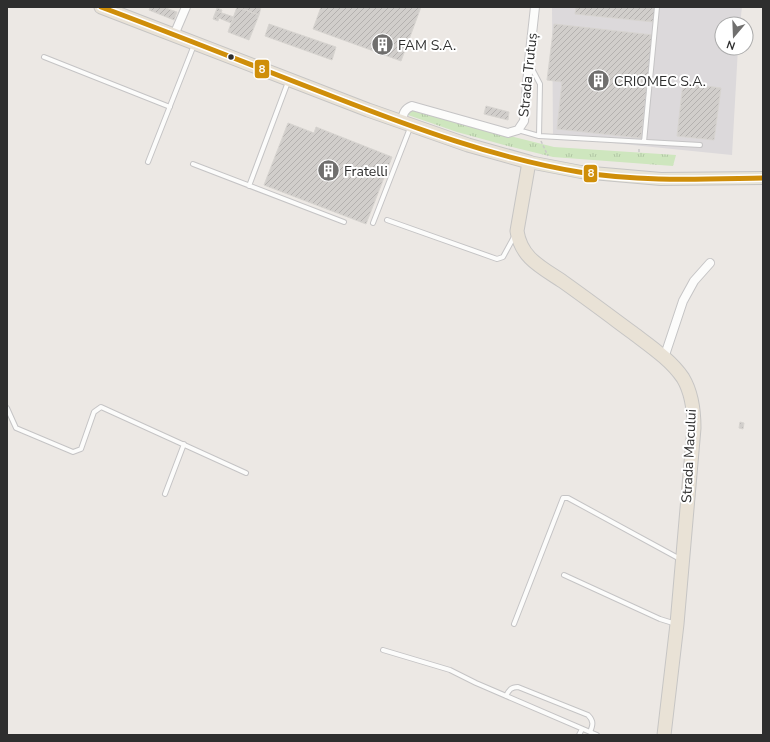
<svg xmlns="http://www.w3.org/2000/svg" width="770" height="742" font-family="'Nunito Sans',sans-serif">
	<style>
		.industrial { fill: #dcd9db }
		.grass { fill: url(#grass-tufts) }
		.building { fill: url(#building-hatch); stroke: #d7d4d0 }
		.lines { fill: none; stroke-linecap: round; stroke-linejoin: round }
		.service-casing { stroke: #c5c4c5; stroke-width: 6 }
		.minor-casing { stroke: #c5c4c5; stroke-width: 10 }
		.primary-casing { stroke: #c6c5c4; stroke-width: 14 }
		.trunk-casing { stroke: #c6c5c4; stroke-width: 15 }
		.path { stroke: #c9c9c8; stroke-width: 1.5; stroke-dasharray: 3 2; stroke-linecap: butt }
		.service { stroke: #fcfcfb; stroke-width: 4 }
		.minor { stroke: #fcfcfb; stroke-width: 8 }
		.primary { stroke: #e8e4d6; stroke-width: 12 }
		.trunk { stroke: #e9e2d6; stroke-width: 13 }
		.bus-1-casing { stroke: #fff; stroke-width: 8 }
		.bus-1 { stroke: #cf8e09; stroke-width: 5 }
		.bus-dot { fill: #2e2e2e; stroke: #fff; stroke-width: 1.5 }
		.labels { text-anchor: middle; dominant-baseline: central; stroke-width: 4; stroke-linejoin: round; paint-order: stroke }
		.poi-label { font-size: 14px; fill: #2e2e2e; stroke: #fff; text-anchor: start }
		.street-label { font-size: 14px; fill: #2e2e2e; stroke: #fff }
		.line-badge { stroke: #fff; stroke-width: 1.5 }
		.badge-label { font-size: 11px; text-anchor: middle; font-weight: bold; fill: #fff }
	</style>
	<defs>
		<pattern id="grass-tufts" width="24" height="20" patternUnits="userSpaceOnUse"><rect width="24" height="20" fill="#cee6be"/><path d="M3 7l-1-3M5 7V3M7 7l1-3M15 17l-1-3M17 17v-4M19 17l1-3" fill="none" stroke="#b1c6a4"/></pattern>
		<pattern id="building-hatch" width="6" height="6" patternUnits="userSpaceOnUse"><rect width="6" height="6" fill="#d1cecb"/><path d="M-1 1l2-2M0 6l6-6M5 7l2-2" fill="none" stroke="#b4b1af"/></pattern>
	</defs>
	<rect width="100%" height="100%" fill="#ece8e4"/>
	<path class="industrial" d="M552 7H742L740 24H722V48H738L732 155 553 137Z"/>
	<path class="grass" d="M412 110 482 129 554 147 676 155 673 166 553 157 504 145 457 132 408 115Z"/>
	<path class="building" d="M150 7H163L177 12 174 20 149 10Z
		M237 7 259 15 249 40 228 32Z
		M238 7H261L259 15Z
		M321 7H421L401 61 313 29Z
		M576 7H655L654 22 575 14Z
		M217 8 222 10 221 13 216 11Z
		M216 11 234 17 231 23 214 16Z
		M214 16 219 18 218 21 213 19Z
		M269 24 336 47 332 60 265 36Z
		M554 24 653 35 641 138 557 129 562 82 547 80Z
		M683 83 721 88 714 140 677 136Z
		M486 106 509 112 508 120 484 114Z
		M288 123 314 133 316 127 392 157 366 224 264 185Z
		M740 422 744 423 743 429 739 428Z"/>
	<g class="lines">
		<defs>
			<path id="service" d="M44 57 170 107
				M530 65 540 84 539 136
				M518 130 539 136 700 145
				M644 142 657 7
				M148 162 194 45
				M193 164 344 222
				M249 186 288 82
				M387 220 497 259 503 257 515 235
				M373 223 410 128
				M7 408 16 428 73 452 81 449 94 412 101 407 246 473
				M165 494 184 444
				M564 575 660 619 676 624
				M514 624 563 498H568L680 559
				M383 650 450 670 476 683 597 735
				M506 696C509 690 511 687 518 687L588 715C594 721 593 725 590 732
				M579 735 582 729"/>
			<path id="minor" d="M174 35 186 7
				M402 122C403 114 404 109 412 106L508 133 518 130 524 121 529 61 535 7
				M664 358 683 301 694 281 710 263"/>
			<path id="primary" d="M529 162 581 172 661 179 763 178"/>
			<path id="trunk" d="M101 7 368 110 468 145 529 162 517 231C521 258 541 267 562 281 586 298 610 316 633 333 650 346 671 360 683 378 692 393 694 410 694 428L677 624 664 735"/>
		</defs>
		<use href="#service" class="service-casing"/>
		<use href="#minor" class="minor-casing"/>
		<use href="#primary" class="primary-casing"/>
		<use href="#trunk" class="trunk-casing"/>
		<path class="path" d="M541 141 548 156
			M639 152V147"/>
		<use href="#service" class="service"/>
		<use href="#minor" class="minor"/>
		<use href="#primary" class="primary"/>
		<use href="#trunk" class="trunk"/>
		<defs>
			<path id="bus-1" d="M101 7C179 36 256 67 334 97 414 128 495 158 579 172 640 182 702 179 763 178"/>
		</defs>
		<use href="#bus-1" class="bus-1-casing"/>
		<use href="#bus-1" class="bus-1"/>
	</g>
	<defs>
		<symbol id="building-disc" viewBox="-11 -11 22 22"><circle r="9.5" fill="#706f6e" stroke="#fff"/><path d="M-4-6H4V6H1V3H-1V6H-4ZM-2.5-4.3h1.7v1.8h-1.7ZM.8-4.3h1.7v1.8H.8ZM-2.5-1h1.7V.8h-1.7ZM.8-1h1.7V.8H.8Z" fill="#fff"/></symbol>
	</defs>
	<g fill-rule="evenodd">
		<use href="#building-disc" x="370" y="32" width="25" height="25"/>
		<use href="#building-disc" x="586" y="68" width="25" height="25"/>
		<use href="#building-disc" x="316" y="158" width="25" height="25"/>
	</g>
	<circle class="bus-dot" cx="231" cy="57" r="3.5"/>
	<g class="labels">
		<g class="poi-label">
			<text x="398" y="45">FAM S.A.</text>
			<text x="614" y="81">CRIOMEC S.A.</text>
			<text x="344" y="171">Fratelli</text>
		</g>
		<g class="street-label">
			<text transform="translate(528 75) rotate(-84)">Strada Trutuș</text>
			<text transform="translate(689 456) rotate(-87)">Strada Macului</text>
		</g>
	</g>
	<g class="line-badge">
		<rect x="254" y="59" width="16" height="20" rx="4" fill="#cf8e09"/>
		<rect x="583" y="164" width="15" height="19" rx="4" fill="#cf8e09"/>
	</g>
	<g class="badge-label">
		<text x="262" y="73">8</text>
		<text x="591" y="177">8</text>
	</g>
	<rect width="770" height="742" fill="none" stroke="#2e2e2e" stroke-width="16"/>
	<g transform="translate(734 36) rotate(199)"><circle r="19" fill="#ffffff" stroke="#ababab"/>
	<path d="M0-3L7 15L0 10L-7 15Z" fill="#706f6e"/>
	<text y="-6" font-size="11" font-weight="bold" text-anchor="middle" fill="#2e2e2e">N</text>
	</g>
</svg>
